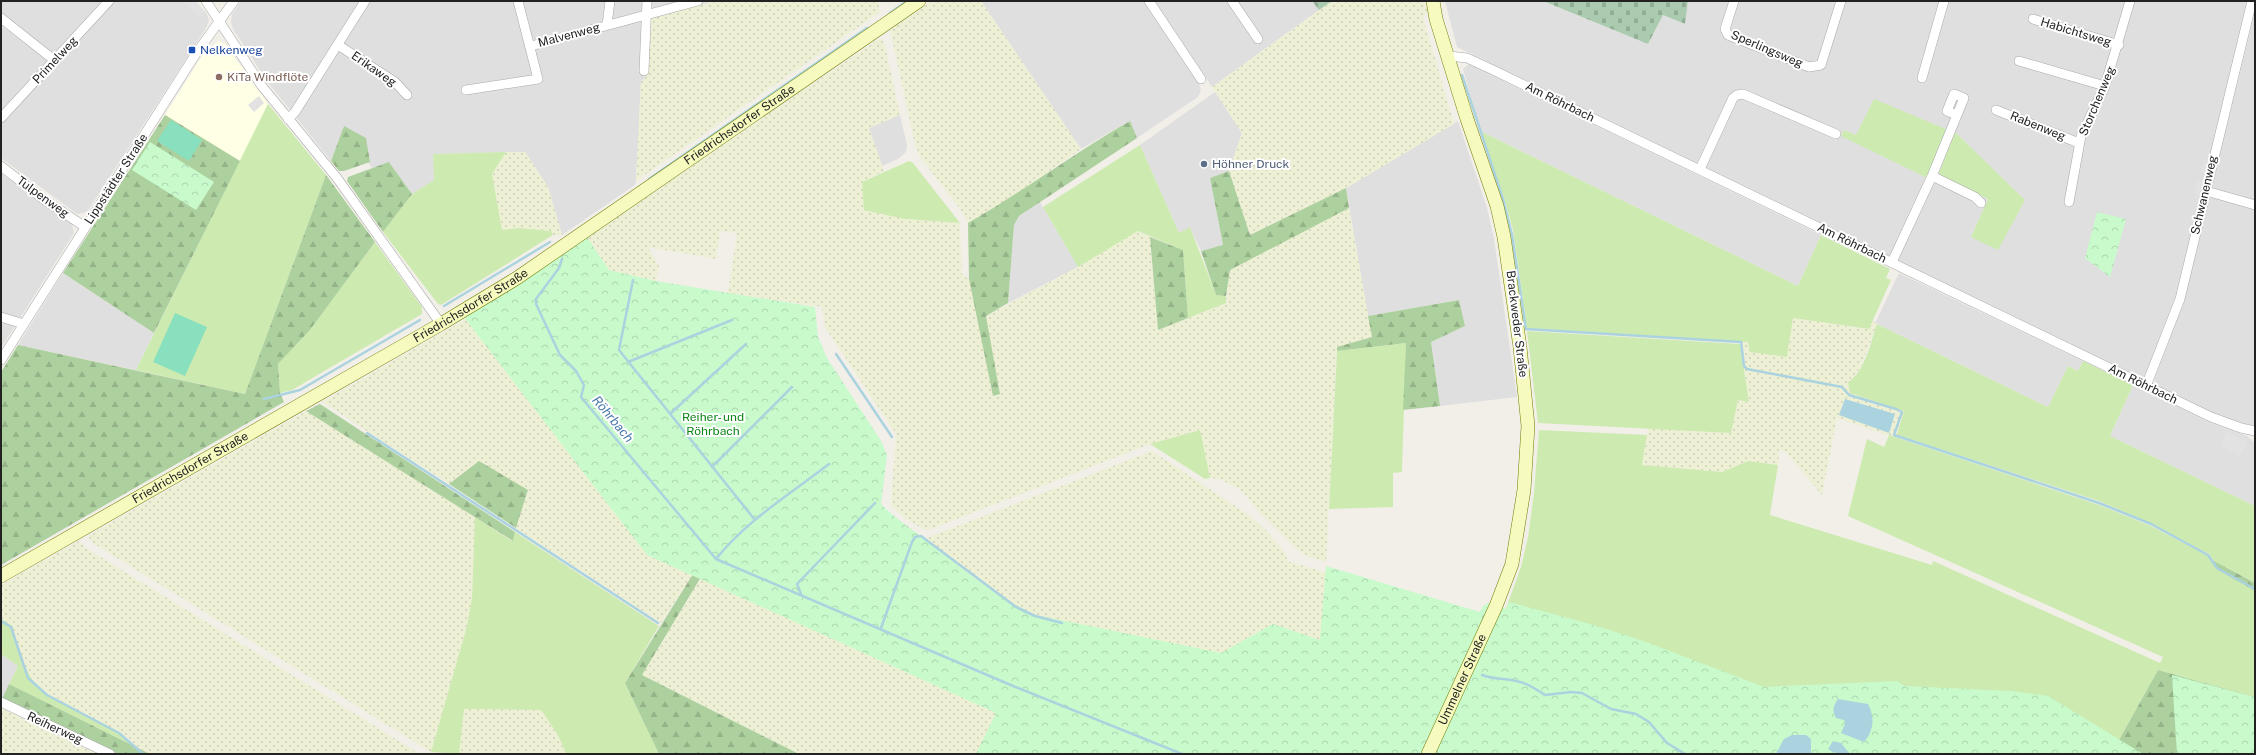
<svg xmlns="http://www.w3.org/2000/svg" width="2256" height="755" font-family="'Public Sans',sans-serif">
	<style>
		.residential { fill: #e0dfdf; fill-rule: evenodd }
		.education { fill: #ffffe5 }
		.farmland { fill: url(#farmland-dots) }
		.grass { fill: #cdebb0 }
		.forest { fill: url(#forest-firs) }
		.cemetery { fill: url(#cemetery-stones) }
		.park { fill: url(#park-crowns) }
		.pitch { fill: #88e0be }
		.parking { fill: #e2e2e2 }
		.water { fill: #aad3df }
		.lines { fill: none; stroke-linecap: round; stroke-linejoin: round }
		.stream { stroke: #aad3df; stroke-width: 2.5 }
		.street-casing { stroke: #a9a9a9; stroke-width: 10 }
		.secondary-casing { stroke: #707d05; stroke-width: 14 }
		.street { stroke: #fff; stroke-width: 9 }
		.secondary { stroke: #f7fabf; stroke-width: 13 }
		.transit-dot { fill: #1a4fb4; stroke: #fff; stroke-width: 1.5 }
		.education-dot { fill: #8d6e63; stroke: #fff; stroke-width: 1.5 }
		.service-dot { fill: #5c6f8a; stroke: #fff; stroke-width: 1.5 }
		.labels { text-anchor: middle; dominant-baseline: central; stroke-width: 4; stroke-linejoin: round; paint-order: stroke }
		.street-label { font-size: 12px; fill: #222; stroke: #fff }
		.transit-label { font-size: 12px; fill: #164399; stroke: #fff; text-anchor: start }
		.education-label { font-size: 12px; fill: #785e54; stroke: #fff; text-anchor: start }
		.service-label { font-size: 12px; fill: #4e5e75; stroke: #fff; text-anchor: start }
		.park-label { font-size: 12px; fill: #0c8416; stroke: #fff }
		.water-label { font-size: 13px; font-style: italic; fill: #4a7aab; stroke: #fff }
	</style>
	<defs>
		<pattern id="farmland-dots" width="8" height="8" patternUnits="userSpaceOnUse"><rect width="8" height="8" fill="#eef0d5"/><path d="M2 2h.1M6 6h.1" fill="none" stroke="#ccceb7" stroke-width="1.8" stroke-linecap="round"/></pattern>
		<pattern id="forest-firs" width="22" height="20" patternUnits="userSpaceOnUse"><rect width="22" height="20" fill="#add19e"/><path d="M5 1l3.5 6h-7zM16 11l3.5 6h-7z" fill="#95b388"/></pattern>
		<pattern id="cemetery-stones" width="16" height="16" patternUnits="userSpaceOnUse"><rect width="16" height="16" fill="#aacbaf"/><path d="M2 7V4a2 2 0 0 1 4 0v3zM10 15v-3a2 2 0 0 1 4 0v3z" fill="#92ae96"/></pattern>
		<pattern id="park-crowns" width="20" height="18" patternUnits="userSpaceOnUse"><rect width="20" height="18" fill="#c8facc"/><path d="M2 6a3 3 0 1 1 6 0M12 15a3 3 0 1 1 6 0" fill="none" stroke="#acd6af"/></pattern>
	</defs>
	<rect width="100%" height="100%" fill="#f2efe9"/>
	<path class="residential" d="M1 1H195L207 14 209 20 206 28 87 212 77 214 1 158Z
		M241 1H715L650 19 646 77 641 82 636 181 635 185 562 235 548 187 525 152 433 154 435 180 412 194 390 163 372 168 344 126 331 161 266 80 233 29 231 22 232 14Z
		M981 1H1145L1198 80 1201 91 1198 97 1137 138 1129 121 1081 149Z
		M1155 1H1312L1319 10 1212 87Z
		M1445 1H1543L1648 44 1663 15 1685 24 1688 1H2249L2175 298 2146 376 2141 378 1457 47ZM1844 130 1856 135 1948 130 1926 180 1925 177ZM1955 132 2024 200 1971 237 1988 199 1941 176 1939 173V168Z
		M2255 12V426L2240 423 2211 412 2156 385 2154 380 2184 299Z
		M1469 64 1821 235 1798 286 1480 131 1463 69Z
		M1215 92 1242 133 1229 171 1210 178 1223 245 1201 251 1190 228 1179 233 1140 145Z
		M900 115 907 145 906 152 898 159 882 166 869 128Z
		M1458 121 1487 208 1494 239 1517 397 1440 406 1431 342 1465 326 1458 300 1368 316 1346 188Z
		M1 173 72 224 74 233 1 348Z
		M1040 202 1078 267 1008 303 1014 225 1019 216Z
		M63 273 154 333 136 370 18 345Z
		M1899 273 2083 361 2078 371 2068 366 2048 407 1875 323Z
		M2133 385 2209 422 2247 436 2254 442 2255 506 2110 436Z
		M1 654 18 666 2 699 1 698Z"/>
	<path class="education" d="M218 41 225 44 268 104 240 161 165 115 207 48 209 50Z"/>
	<path class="farmland" d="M715 1H878L880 12 636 181 641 82 646 77 650 19Z
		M932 1H981L1081 149 1011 198 968 223 961 210 920 157 915 144 890 30Z
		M1332 1H1425L1428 12 1423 17 1454 124 1346 188 1250 235 1229 171 1242 133 1212 87Z
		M879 39 884 41 900 115 869 128 884 171 862 182 905 219 960 223 962 275 969 279 993 396 1000 394 986 316 1078 267 1137 231 1150 237 1158 330 1226 303 1229 270 1349 208 1372 337 1337 347 1326 562 1306 556 1298 550 1260 513 1241 490 1220 479 1210 478 1199 430 1150 444 928 530 923 529 904 518 891 505 896 434 825 327 822 307 728 293 737 233 720 231 716 259 648 247 659 266 656 281 609 270 587 237Z
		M506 152H525L548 187 562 235H553L551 231 519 228 502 230 492 174Z
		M494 303 703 558 661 623 516 528 528 491 479 461 449 484 322 402Z
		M1793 318 1868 329 1872 321 1877 324 1861 367 1848 382 1850 393 1905 411 1896 438 1837 418 1822 495 1785 451 1779 450 1778 465 1748 461 1722 472 1642 465 1648 428 1731 433 1738 400 1749 402 1740 341 1748 342 1787 357Z
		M306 411 475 517 472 598 467 626 431 752 434 754H430L431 752 93 543 88 536Z
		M1152 451 1247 514 1266 530 1286 554 1287 561 1479 617 1420 754 1025 687 917 533 924 539Z
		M79 541 86 548 420 754H150L138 748 130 739 61 702 46 693 29 675 12 631 13 626 1 619V585Z
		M710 562 1172 754H799L642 675Z
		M1 708 97 754H1Z
		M463 709 541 710 558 735 566 754H459Z"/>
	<path class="grass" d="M1874 99 1948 130 1926 181 1925 177 1841 136 1844 130 1856 135Z
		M268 104 326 175 245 394 136 370Z
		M1480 131 1798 286 1821 235 1890 269 1886 278 1891 280 1869 329 1793 318 1787 357 1750 352 1748 342 1527 328 1513 230 1504 198Z
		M1955 132 2025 200 1998 250 1971 237 1988 199 1941 176 1939 173Z
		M1140 145 1179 233 1190 227 1216 295 1226 296V303L1188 318 1183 250 1138 231 1078 267 1043 207Z
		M506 152 492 174 502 230 519 228 551 231 553 235 441 305 438 304 383 232 412 194 434 180 433 154Z
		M909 161 913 163 960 223 905 219 864 210 862 182Z
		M375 242 422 307V314L292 390 280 393 278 364 310 330Z
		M1877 324 2048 407 2068 366 2078 371 2083 361 2133 385 2110 436 2255 506V583L2214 561 2209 554 2152 524 2099 501 1897 435 1904 411 1850 393 1848 382C1865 372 1871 341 1877 324Z
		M1527 331 1740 344 1749 402 1738 400 1731 433 1538 423Z
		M1406 343 1402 472 1393 473V507L1329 509 1337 351Z
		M1200 430 1210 478 1205 479 1150 444Z
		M1539 430 1647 435 1642 465 1722 472 1748 461 1778 465 1770 515 1932 565 1933 561 2160 663 2163 657 1848 516 1867 439 1884 447 1889 435 2099 505 2151 526 2208 556 2216 569 2255 591V697L2158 670 2119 740 1441 754 1505 611 1521 567 1528 537 1534 493Z
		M475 517 512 541 515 532 659 626 625 683 659 754H566L558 735 541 710 464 709 459 754 431 752 467 626 472 598Z
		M1 619 13 626 12 631C17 645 22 661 29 674 48 709 110 718 138 748L9 684 18 666 1 654Z"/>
	<path class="forest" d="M165 115 240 161 154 333 63 273Z
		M1130 121 1137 138 1019 216 1014 225 1008 303 986 316 1000 394 993 396 969 279 968 223C1024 191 1074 153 1130 121Z
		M344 126 366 138 370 162 344 171H339L331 161Z
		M389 162 412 194 383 232 347 181 348 177Z
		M1229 171 1250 235 1346 188 1349 208 1230 270 1226 296 1216 295 1201 251 1223 245 1210 178Z
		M326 175 375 242 310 330 278 364 280 393 284 402 1 565V372L18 345 245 394Z
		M1150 237 1183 250 1188 318 1158 330Z
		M1459 300 1465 326 1431 342 1440 406 1403 410 1406 343 1337 351V347L1372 337 1368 316Z
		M320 404 515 532 513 541 306 411Z
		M479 461 528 490 516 528 449 484Z
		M703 558 710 562 642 675 799 754H659L625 683Z
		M2214 561 2255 583V591L2216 569 2212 563Z
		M2158 670 2255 697V754H2114L2119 740Z
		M9 684 150 754H118L2 699Z"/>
	<path class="cemetery" d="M1312 1H1332L1319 10Z
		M1543 1H1688L1685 24 1663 15 1648 44Z"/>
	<path class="park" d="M150 142 214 182 196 210 132 170Z
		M2097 212 2126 219 2110 277 2085 258Z
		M587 237 609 270 656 281 815 307 818 337 827 358 881 441 887 455 881 504C894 518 910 527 924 539 960 567 994 596 1036 615L1221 653 1273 624 1320 640 1326 566 1480 612 1483 606 1488 603 1506 609 1509 602 1597 626 1646 642 1764 687 1897 681 1904 686 2011 691 2048 696 2143 754H976L996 713 647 555 463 316Z
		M2172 675 2255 697V754H2177Z"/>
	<path class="pitch" d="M171 120 202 140 189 161 157 141Z
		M175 313 207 327 185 376 153 362Z"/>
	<path class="parking" d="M184 1H195L205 11 199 17Z
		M259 96 264 103 254 112 248 105Z
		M2204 159 2210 161 2207 174 2200 172Z
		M2198 181 2204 182 2200 195 2194 193Z
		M2227 431 2247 441 2240 456 2220 446Z"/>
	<path class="water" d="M1845 399 1895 414 1889 433 1839 415Z
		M1838 699 1868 704C1875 717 1874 731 1864 742L1841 733 1845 724 1844 720 1836 718C1832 711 1833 706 1838 699Z
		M1792 735H1806L1811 739V754H1776L1784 739Z
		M1833 741 1841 743 1850 754C1841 754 1835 754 1828 749Z"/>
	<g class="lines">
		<path class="stream" d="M890 13 907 1
			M1462 75 1503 199 1512 235 1526 329 1741 342 1744 366 1747 369 1842 387 1849 395 1896 409 1902 412 1894 435 2099 503 2151 524 2208 555 2217 568 2255 589
			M649 179 867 28
			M562 259 559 268 536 299V304L560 355 576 371 584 385 581 397 716 559 1013 686 1182 754
			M633 280 619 350 755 520
			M444 306 550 242
			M836 354 892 437
			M628 362 732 320
			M264 399 300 390 420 320
			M670 414 746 344
			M367 433 658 623
			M712 467 792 387
			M716 559C746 521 790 494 829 464
			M801 594 797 584 875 503
			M1 621 11 627 28 678 47 695 119 733 143 754
			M881 628 912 542 915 537 921 536 1016 607 1035 616 1062 623
			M1482 675C1495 680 1507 678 1520 682 1529 684 1537 690 1545 695L1571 692 1582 693 1611 709 1636 714 1649 722 1667 743 1685 754"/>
		<defs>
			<path id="street" d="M206 1 261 85 337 178 441 324
				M1149 1 1201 79
				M1232 1 1258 39
				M1734 1 1725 29 1728 35 1809 67 1821 65 1841 1
				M1 18 54 60
				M2033 19 2119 45
				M607 25 610 1
				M338 45 395 82 407 95
				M531 46 698 1
				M1449 56 1467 58 1493 70 2211 417 2241 428 2255 431
				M2019 61 2105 86
				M644 71 647 1
				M1922 78 1944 1
				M466 90 538 79 518 1
				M1954 94 1964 98 1957 115 1947 111Z
				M1996 110 2079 143
				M1 118 109 1
				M288 119 295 112 365 1
				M1 166 42 198 85 227
				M1700 169 1733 98 1737 95 1743 94 1836 134
				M1932 176 1975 197 1981 203
				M2206 191 2255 205
				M2069 202 2081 136 2105 86 2130 1
				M1892 262 1932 176 1957 115
				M1 317 24 324
				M1 360 197 52 234 1
				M2146 386 2180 299 2252 1
				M1 702 110 754"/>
			<g id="secondary">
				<path id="s1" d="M1 576 441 324 517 278 919 1"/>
				<path id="s2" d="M1428 754 1496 606 1512 564 1524 490 1528 426 1520 347 1504 237 1497 206 1467 119 1436 19 1433 1"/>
			</g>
		</defs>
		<use href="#street" class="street-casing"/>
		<use href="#secondary" class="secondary-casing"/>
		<use href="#street" class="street"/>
		<use href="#secondary" class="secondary"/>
	</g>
	<rect class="transit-dot" x="188" y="46" width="8" height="8" rx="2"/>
	<circle class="education-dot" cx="219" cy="77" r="4"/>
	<circle class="service-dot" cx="1204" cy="164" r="4"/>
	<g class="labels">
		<g class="street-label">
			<text transform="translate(2076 32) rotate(17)">Habichtsweg</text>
			<text transform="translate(569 35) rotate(-15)">Malvenweg</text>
			<text transform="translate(1767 49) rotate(23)">Sperlingsweg</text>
			<text transform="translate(55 60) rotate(-47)">Primelweg</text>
			<text transform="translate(374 69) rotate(35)">Erikaweg</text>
			<text transform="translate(2097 101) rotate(-67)">Storchenweg</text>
			<text transform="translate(1560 102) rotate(26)">Am Röhrbach</text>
			<text stroke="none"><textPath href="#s1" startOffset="866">Friedrichsdorfer Straße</textPath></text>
			<text transform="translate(2038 126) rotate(22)">Rabenweg</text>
			<text transform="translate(116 179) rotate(-57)">Lippstädter Straße</text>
			<text transform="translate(2204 195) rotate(-77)">Schwanenweg</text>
			<text transform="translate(43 197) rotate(36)">Tulpenweg</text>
			<text transform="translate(1852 243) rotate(26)">Am Röhrbach</text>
			<text stroke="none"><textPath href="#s1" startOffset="542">Friedrichsdorfer Straße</textPath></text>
			<text transform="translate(1517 324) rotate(83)">Brackweder Straße</text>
			<text transform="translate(2143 384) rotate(26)">Am Röhrbach</text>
			<text stroke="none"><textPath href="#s1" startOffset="218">Friedrichsdorfer Straße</textPath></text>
			<text stroke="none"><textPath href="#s2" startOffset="82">Ummelner Straße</textPath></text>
			<text transform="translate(55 728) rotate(25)">Reiherweg</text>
		</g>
		<g class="transit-label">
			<text x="200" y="50">Nelkenweg</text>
		</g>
		<g class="education-label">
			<text x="227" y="77">KiTa Windflöte</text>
		</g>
		<g class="service-label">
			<text x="1212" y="164">Höhner Druck</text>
		</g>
		<g class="park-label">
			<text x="713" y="417">Reiher- und<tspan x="713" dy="14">Röhrbach</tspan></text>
		</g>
		<g class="water-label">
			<text transform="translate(613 419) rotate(50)">Röhrbach</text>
		</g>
	</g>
	<rect width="2256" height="755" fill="none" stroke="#222222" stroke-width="4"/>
</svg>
